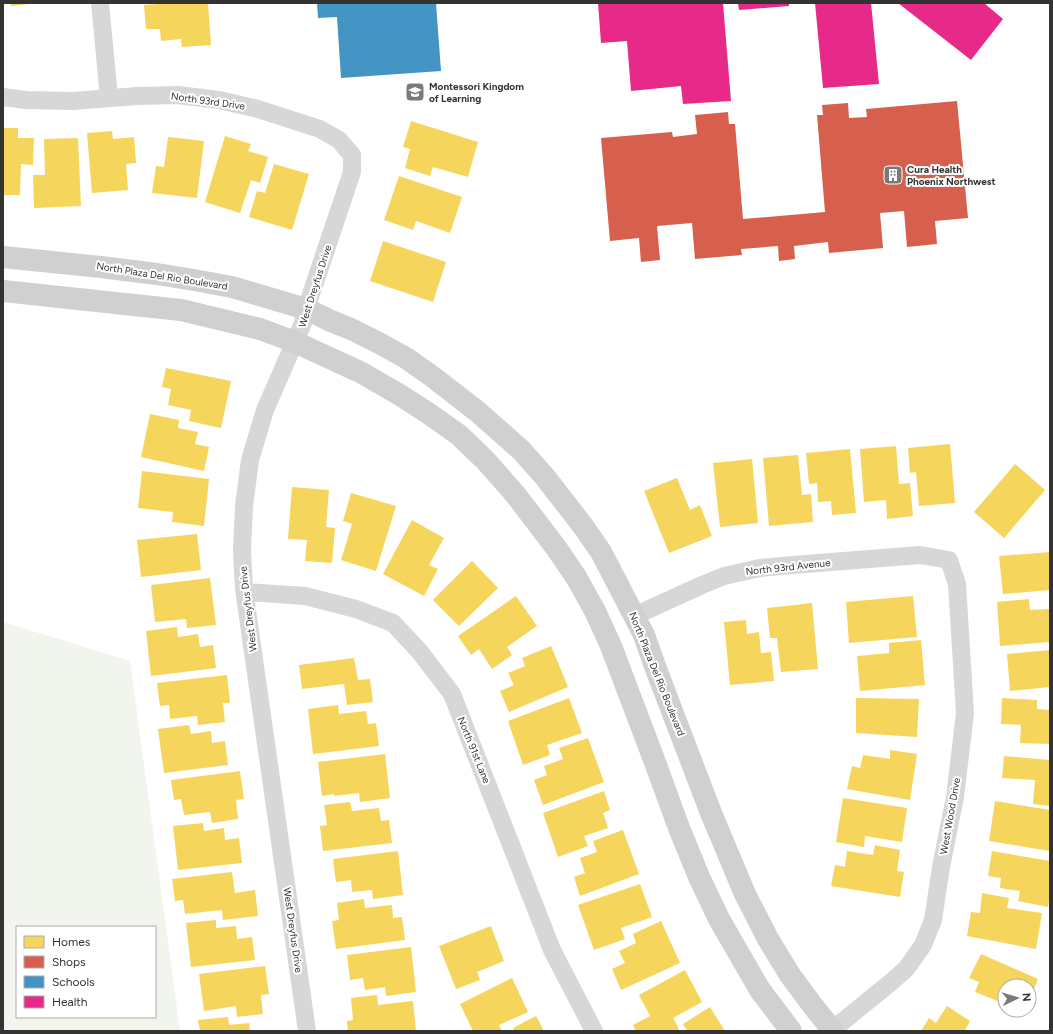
<svg xmlns="http://www.w3.org/2000/svg" width="1053" height="1034" font-family="Figtree,sans-serif">
	<style>
		.grass { fill: #f1f5ed; fill-rule: evenodd }
		.homes { fill: #f6d55c }
		.shops { fill: #d6604d }
		.schools { fill: #4393c3 }
		.health { fill: #e7298a }
		.lines { fill: none; stroke-linecap: round; stroke-linejoin: round }
		.street { stroke: #d7d7d7; stroke-width: 18 }
		.secondary { stroke: #d0d0d0; stroke-width: 22 }
		.labels { text-anchor: middle; dominant-baseline: central; stroke-width: 4; stroke-linejoin: round; paint-order: stroke }
		.poi-label { font-size: 10px; font-weight: bold; fill: #333; stroke: #fff; text-anchor: start }
		.street-label { font-size: 10px; fill: #333; stroke: #fff }
	</style>
	<rect width="100%" height="100%" fill="#fff"/>
	<path class="grass" d="M3 622 130 661 180 1031H3ZM17 927H155V1017H17Z"/>
	<path class="homes" d="M11 3H29V4L11 6Z
		M173 3H208L211 45 182 47 181 39 161 41 160 29H146L144 5Z
		M411 121 478 142 468 177 433 167 430 176 405 168 410 149 403 147Z
		M3 128H18V138H34L33 165 21 164 20 195H3Z
		M112 131 113 139 134 137 136 163 126 164 128 190 92 193 87 133Z
		M225 136 251 144 248 151 268 157 260 183 251 180 240 213 205 202Z
		M168 137 204 141 197 198 152 193 156 166 164 167Z
		M78 138 81 206 34 208 33 175H45L44 139Z
		M274 164 309 174 292 230 249 217 257 191 265 193Z
		M399 176 462 197 450 233 416 221 413 230 384 220Z
		M383 241 446 262 433 302 370 281Z
		M166 368 231 381 221 428 189 421 191 410 168 405 171 389 162 387Z
		M150 414 179 420 178 428 198 432 195 444 209 447 204 471 141 457Z
		M950 444 955 503 919 506 916 472 910 473 908 448Z
		M896 446 899 484 910 483 913 516 887 519 886 500 864 502 860 449Z
		M850 449 856 513 832 515 831 501 818 502 817 483 809 484 806 453Z
		M798 455 802 495 811 494 813 522 769 526 763 458Z
		M752 459 758 523 720 527 713 463Z
		M1015 464 1045 490 1004 538 974 512Z
		M142 471 209 479 204 526 172 522 173 512 138 508Z
		M677 478 690 510 700 505 712 536 669 553 644 491Z
		M292 487 329 490 326 527 335 528 332 563 305 561 307 540 288 539Z
		M351 493 396 506 376 571 341 560 352 524 343 521Z
		M412 520 444 538 429 565 438 569 424 596 383 574Z
		M197 534 201 570 141 577 137 540Z
		M1050 552V590L1003 594 999 556Z
		M472 561 498 588 459 626 433 600Z
		M210 578 216 625 187 628 186 619 155 622 151 585Z
		M516 596 537 626 507 647 512 655 492 669 479 649 471 655 458 636Z
		M913 596 917 637 849 643 846 602Z
		M1029 599 1030 610 1050 609V642L1000 646 997 602Z
		M812 603 818 669 781 672 777 638H770L767 608Z
		M746 620 747 634 759 632 761 653 771 652 774 681 730 685 724 622Z
		M177 627 178 637 198 634 200 647 213 645 216 668 151 676 146 631Z
		M921 640 925 685 860 691 857 656 889 653V643Z
		M551 646 568 687 509 712 500 691 514 685 508 673 525 666 522 658Z
		M1050 650V687L1010 691 1007 654Z
		M354 658 358 680 370 679 373 702 347 705 344 684 302 689 299 665Z
		M227 675 230 703H223L225 722 198 725 197 716 170 719 169 705 160 706 157 683Z
		M569 698 582 733 547 745 550 755 523 765 508 721Z
		M856 698 919 699 917 737 856 733Z
		M1002 698 1037 700V709L1050 710V744L1020 743 1021 725 1001 724Z
		M338 705 339 714 366 711 368 724 376 723 379 746 313 754 308 709Z
		M189 725 191 734 211 731 212 743 225 741 228 765 164 773 158 729Z
		M588 738 604 782 543 805 534 780 547 775 544 766 563 759 559 748Z
		M890 750 917 754 910 800 847 789 852 766 860 768 863 755 890 759Z
		M385 754 390 798 360 802 359 793 334 796V794L322 796 318 762Z
		M1004 756 1050 760V806L1033 804 1035 780 1002 778Z
		M240 771 244 799 236 800 238 819 212 823 210 812 184 815 181 799 174 800 171 780Z
		M604 791 610 810 603 813 608 828 584 836 588 846 558 857 543 813Z
		M843 798 907 808 902 842 865 836 864 847 836 842Z
		M995 801 1050 810V851L989 841Z
		M350 802 352 811 379 808 381 821 389 820 392 843 323 851 320 826 327 825 324 805Z
		M203 823 204 831 224 828 225 840 239 838 242 863 178 870 173 826Z
		M623 830 639 874 580 896 574 877 585 873 580 858 597 852 593 841Z
		M875 845 900 850 897 871 904 872 900 897 831 886 835 865 845 867 847 851 873 855Z
		M398 851 403 895 373 899 372 890 352 892 351 880 336 882 333 859Z
		M992 851 1050 861V893L1048 907 1018 901 1020 891 1000 888 1001 878 988 876Z
		M232 872 235 893 255 890 258 916 223 920 222 910 185 914 183 900 175 901 172 879Z
		M640 884 652 917 621 928 625 939 594 950 578 905Z
		M982 893 1009 898 1007 908 1042 913 1036 949 967 936 971 912 980 913Z
		M364 899 365 908 392 905 393 918 402 917 405 940 336 949 332 921 339 920 337 903Z
		M216 920V928L236 926 237 939 252 937 255 960 191 967 186 923Z
		M661 921 680 963 621 990 612 969 625 963 619 951 636 943 633 934Z
		M491 926 504 961 477 972 480 980 456 989 439 946Z
		M411 947 416 992 386 996 385 987 365 990 363 978 350 980 347 955Z
		M981 954 1038 979 1029 1001V986H1005V1004L975 992 979 982 969 978Z
		M265 966 269 994 261 995 263 1014 237 1017 236 1006 204 1011 199 974Z
		M685 970 702 1002 673 1018 679 1029 676 1031H636L633 1025 650 1016 639 995Z
		M512 978 528 1012 499 1025 502 1031H473L460 1004Z
		M377 995 378 1005 413 1001 416 1031H348L347 1021 353 1020 351 998Z
		M947 1006 970 1021 965 1030 966 1031H921L929 1018 936 1023Z
		M710 1007 725 1031H687L683 1024Z
		M536 1016 544 1031H514L513 1028Z
		M228 1017 229 1025 249 1023 250 1031H200L198 1020Z"/>
	<path class="shops" d="M957 101 968 218 935 221 937 244 907 247 904 211 880 213 883 248 829 253 828 242 794 246 795 259 779 261 778 246 741 249 742 255 695 259 692 223 657 226 660 260 641 262 639 238 610 241 601 138 672 132 673 137 697 134 695 115 728 112 729 124H735L743 219 825 212 817 115H823L822 105 848 103 849 118 867 117 866 109Z"/>
	<path class="schools" d="M317 3H436L441 71 341 78 337 17 318 18Z"/>
	<path class="health" d="M598 3H723L731 101 683 104 681 86 631 91 627 41 601 43Z
		M738 3H789V6L739 10Z
		M815 3H871L879 84 823 88Z
		M898 3H984L1003 19 971 60Z"/>
	<g class="lines">
		<path class="street" d="M100 3 109 98
			M3 97 26 100 73 101 137 96 178 95 219 100 258 109 320 129 339 140 352 155V172L306 309 303 323 265 410 250 460 244 506 242 550 244 589 307 1031
			M245 592 305 596 356 609 393 623 420 652 452 694 552 950 594 1031
			M634 616 702 585 724 576 760 568 793 565 920 555 949 560 957 584 965 713 955 797 941 867 933 920 923 945 906 969 890 983 831 1031"/>
		<path class="secondary" d="M3 257 101 267 157 274 194 280 232 287 306 309 331 321 351 329 381 344 406 358 433 377 478 412 521 450 545 477 583 526 601 552 613 575 644 635 656 669 711 813 745 894 768 939 790 975 813 1006 833 1031
			M3 291 181 310 260 329 295 342 362 373 400 395 428 413 459 435 485 460 515 494 535 520 557 549 576 577 595 611 611 646 656 765 679 828 699 877 719 919 760 990 791 1031"/>
	</g>
	<defs>
		<symbol id="school-square" viewBox="-11 -11 22 22"><rect x="-9" y="-9" width="18" height="18" rx="4" fill="#7a7a7a" stroke="#fff"/><path d="M0-5L7-2L0 1L-7-2ZM-4 1L0 2.5L4 1V4Q0 6-4 4Z" fill="#fff"/></symbol>
		<symbol id="building-square" viewBox="-11 -11 22 22"><rect x="-9" y="-9" width="18" height="18" rx="4" fill="#7a7a7a" stroke="#fff"/><path d="M-4-6H4V6H1V3H-1V6H-4ZM-2.5-4.3h1.7v1.8h-1.7ZM.8-4.3h1.7v1.8H.8ZM-2.5-1h1.7V.8h-1.7ZM.8-1h1.7V.8H.8Z" fill="#fff"/></symbol>
	</defs>
	<g fill-rule="evenodd">
		<use href="#school-square" x="404" y="81" width="22" height="22"/>
		<use href="#building-square" x="882" y="164" width="22" height="22"/>
	</g>
	<g class="labels">
		<g class="poi-label">
			<text x="429" y="86">Montessori Kingdom<tspan x="429" dy="12">of Learning</tspan></text>
			<text x="907" y="169">Cura Health<tspan x="907" dy="12">Phoenix Northwest</tspan></text>
		</g>
		<g class="street-label">
			<text transform="translate(208 101) rotate(8)">North 93rd Drive</text>
			<text transform="translate(162 276) rotate(9)">North Plaza Del Rio Boulevard</text>
			<text transform="translate(315 286) rotate(-72)">West Dreyfus Drive</text>
			<text transform="translate(788 567) rotate(-6)">North 93rd Avenue</text>
			<text transform="translate(248 609) rotate(-97)">West Dreyfus Drive</text>
			<text transform="translate(657 674) rotate(68)">North Plaza Del Rio Boulevard</text>
			<text transform="translate(474 750) rotate(68)">North 91st Lane</text>
			<text transform="translate(950 816) rotate(-80)">West Wood Drive</text>
			<text transform="translate(293 930) rotate(82)">West Dreyfus Drive</text>
		</g>
	</g>
	<rect width="1053" height="1034" fill="none" stroke="#333333" stroke-width="8"/>
	<rect x="16" y="926" width="140" height="92" fill="#ffffff" stroke="#adadad"/>
	<rect x="24" y="936" width="20" height="12" fill="#f6d55c" stroke="#adadad"/>
	<text x="52" y="946" font-size="12" fill="#333333">Homes</text>
	<rect x="24" y="956" width="20" height="12" fill="#d6604d" stroke="#adadad"/>
	<text x="52" y="966" font-size="12" fill="#333333">Shops</text>
	<rect x="24" y="976" width="20" height="12" fill="#4393c3" stroke="#adadad"/>
	<text x="52" y="986" font-size="12" fill="#333333">Schools</text>
	<rect x="24" y="996" width="20" height="12" fill="#e7298a" stroke="#adadad"/>
	<text x="52" y="1006" font-size="12" fill="#333333">Health</text>
	<g transform="translate(1017 998) rotate(85)"><circle r="19" fill="#ffffff" stroke="#adadad"/>
	<path d="M0-3L7 15L0 10L-7 15Z" fill="#7a7a7a"/>
	<text y="-6" font-size="11" font-weight="bold" text-anchor="middle" fill="#333333">N</text>
	</g>
</svg>
